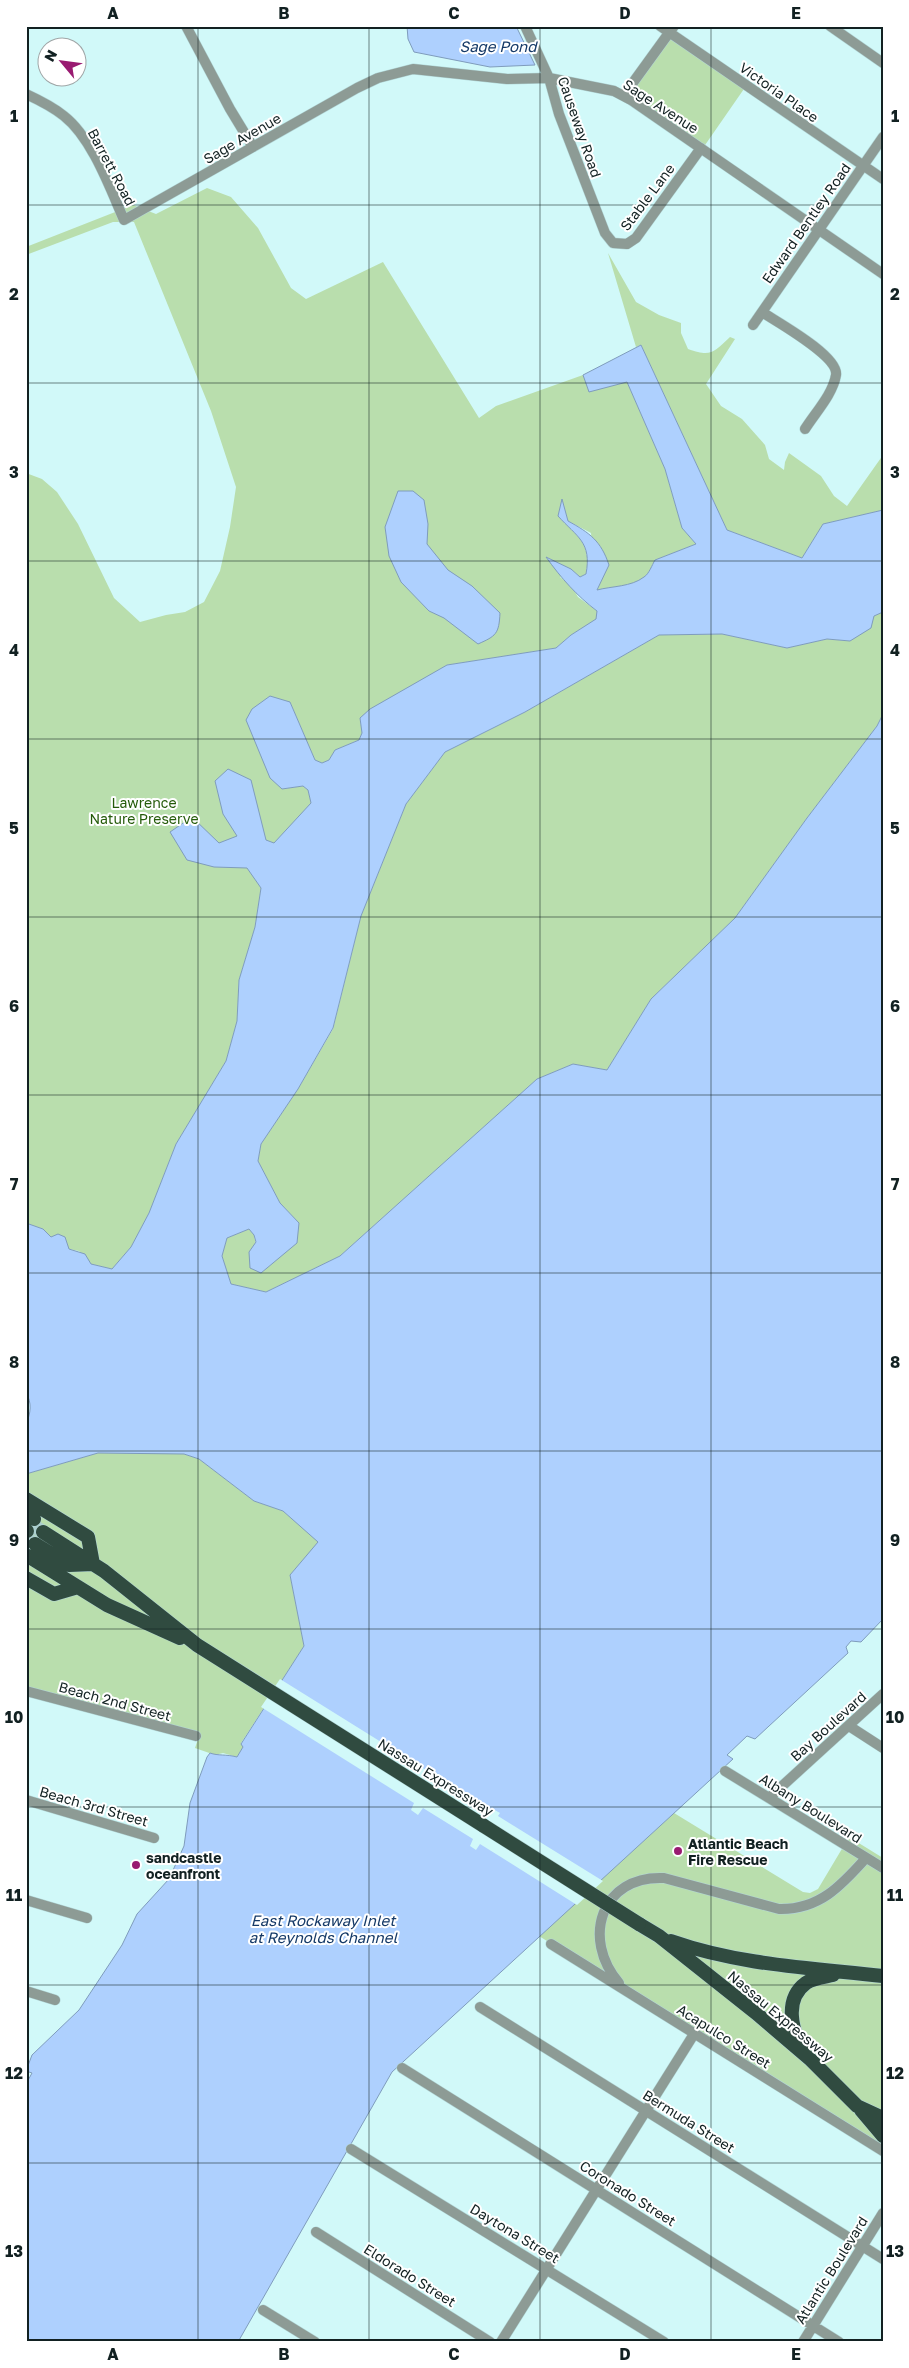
<svg xmlns="http://www.w3.org/2000/svg" width="909" height="2368" font-family="'Golos Text',sans-serif">
	<style>
		.green { fill: #b9dead }
		.water { fill: #aed0fe; stroke: #7f9cbc }
		.pier { fill: #d1f9f9 }
		.lines { fill: none; stroke-linecap: round; stroke-linejoin: round }
		.trunk-tunnel { stroke: #abcece; stroke-width: 14; stroke-dasharray: 14 7; stroke-linecap: butt }
		.minor-casing { stroke: #b2d6d7; stroke-width: 11 }
		.trunk-casing { stroke: #b2d6d7; stroke-width: 15 }
		.minor { stroke: #8d9b95; stroke-width: 10 }
		.trunk { stroke: #304b40; stroke-width: 14 }
		.trunk-bridge-casing { stroke: #b2d6d7; stroke-width: 15; stroke-linecap: butt }
		.trunk-bridge { stroke: #304b40; stroke-width: 14 }
		.grid { fill: none; stroke: #122122; stroke-width: 1; stroke-opacity: 0.55 }
		.poi-dot { fill: #991a71; stroke: #fff; stroke-width: 2 }
		.labels { text-anchor: middle; dominant-baseline: central; stroke-width: 4; stroke-linejoin: round; paint-order: stroke }
		.street-label { font-size: 14px; fill: #122122; stroke: #fff }
		.park-label { font-size: 14px; fill: #255b0a; stroke: #fff }
		.poi-label { font-size: 14px; font-weight: bold; fill: #122122; stroke: #fff; text-anchor: start }
		.water-label { font-size: 15px; font-style: italic; fill: #143967; stroke: #fff }
		.neatline { fill: none; stroke: #122122; stroke-width: 2 }
		.grid-label { font-size: 16px; text-anchor: middle; font-weight: bold; fill: #122122 }
	</style>
	<rect width="100%" height="100%" fill="#d1f9f9"/>
	<path class="green" d="M669 33 746 86 703 148 626 95Z
		M207 188 231 197 258 228 291 288 306 299 383 262 479 418 496 406 583 375 590 391 627 382 665 469 682 528 696 544 655 560C652 565 649 573 645 577 634 586 610 587 596 591L591 533 568 521 562 501 558 516C577 537 592 542 586 574L580 577 571 569 560 577 572 587 578 597 597 611V619L571 635 556 648 447 665 360 718 362 733 359 740 335 750 329 760 322 763 315 760 290 702 282 789 303 786 308 790 311 803 292 825 248 868 261 888 255 927 239 980 237 1021 226 1061 176 1144 149 1213 131 1247 112 1269 91 1264 79 1251 69 1249 51 1237 43 1229 26 1223V473L42 479 57 492 78 524 114 598 140 622 166 615 185 612 204 602 220 571 230 527 236 487 211 411 134 222H113L26 255V247L133 205 156 214Z
		M608 253 636 302 659 315 681 323V333L688 349C711 357 713 353 730 337L735 339 706 384 721 406 742 419 765 445 769 459 784 470 785 462 789 453 821 476 834 496 847 506 883 455V510L823 524 802 558 727 530 641 345 636 347Z
		M883 612V714L877 726 807 818 735 918 651 999 607 1070 573 1064 537 1079 340 1256 266 1292 231 1284 222 1256 227 1238 249 1229 254 1235 261 1273 274 1262 299 1223 280 1203 258 1161 261 1144 298 1089 333 1029 361 916 406 804 445 752 525 712 659 635 722 634 787 648 827 639 850 641 874 616Z
		M149 1452 184 1454 199 1459 254 1501 283 1511 319 1542 290 1575 304 1646 241 1743 243 1747 237 1757 223 1753 215 1755 195 1748 198 1739 26 1687V1474L98 1453Z
		M674 1813 803 1892 810 1893 818 1889 849 1837 883 1858V2151L539 1936Z"/>
	<path class="water" d="M407 26H516L535 65 490 67 414 52 408 39Z
		M641 345 727 530 802 558 823 524 883 510V612L874 616 871 628 850 641 827 639 787 648 722 634 659 635 525 712 445 752 406 804 361 916 333 1028 298 1089 261 1144 258 1161 280 1203 299 1223 297 1243 261 1273 250 1268 249 1252 256 1242 254 1235 249 1229 227 1238 222 1256 231 1284 266 1292 340 1256 537 1079 573 1064 607 1070 651 999 735 918 807 818 877 726 883 714V1619L861 1642 851 1641 846 1647 848 1653 755 1739 747 1736 727 1755 733 1759 392 2072 238 2342H26V2084L32 2073 26 2071 32 2055 79 2010 122 1945 137 1914 169 1879 184 1846 190 1803 207 1757 210 1753C218 1756 226 1754 237 1757L243 1747 241 1744 304 1646 290 1575 318 1542 283 1511 254 1501 199 1459 184 1454 98 1453 26 1474V1423C31 1414 32 1402 26 1393V1223L43 1229 51 1237 58 1234 65 1237 69 1249 85 1254 91 1264 112 1269 131 1247 149 1213 176 1144 226 1061 237 1021 239 980 255 927 261 888 247 868 214 867 187 860 170 832 192 817 219 843 237 836 223 814 215 781 228 769 251 780 266 840 274 843 311 803 308 790 303 786 282 789 270 778 246 720 252 709 270 696 290 702 315 760 322 763 329 760 335 750 359 740 362 733 360 718 370 709 447 665 556 648 571 635 596 619 597 611C577 596 561 578 546 557L571 569 580 577 586 574C592 542 577 537 558 516L562 499 568 521C590 533 601 541 609 565L597 590C612 586 631 587 644 577 649 574 652 565 655 560L696 544 682 528 665 469 627 382 589 392 583 375Z
		M398 491H413L424 500 428 524 427 544 448 570 472 586 500 613C499 634 496 636 478 644L444 618 429 611 401 582 389 556 385 527Z"/>
	<path class="pier" d="M280 1679 434 1775 436 1773 443 1777 441 1780 491 1812 493 1809 500 1813 498 1816 603 1881 577 1905 480 1844 476 1850 470 1846 473 1839 423 1808 418 1815 411 1810 414 1803 261 1707Z"/>
	<g class="lines">
		<path class="trunk-tunnel" d="M31 1524 43 1532
			M26 1538 35 1544"/>
		<defs>
			<path id="minor" d="M186 26 230 109 253 147
				M525 26 549 78 559 114 605 233 613 243 627 244 636 238 701 148
				M660 26 883 179
				M830 26 883 63
				M26 94C39 100 53 107 64 116 92 138 110 188 124 220L357 88 378 78 413 69 507 79 549 78 614 91 631 100 883 274
				M624 95 674 26
				M762 312C777 322 839 356 836 375 833 394 815 413 805 429
				M753 325 883 137
				M26 1691 196 1736
				M849 1726 883 1748
				M725 1771 883 1868
				M769 1798 883 1694
				M26 1800 154 1838
				M26 1900 87 1918
				M551 1944 883 2151
				M619 1983C581 1939 601 1875 664 1878L779 1909C819 1910 841 1886 866 1858
				M26 1991 55 2000
				M480 2007 883 2259
				M402 2068 839 2342
				M351 2149 664 2342
				M316 2232 490 2342
				M263 2310 315 2342
				M501 2342 694 2034
				M803 2342 883 2213"/>
			<path id="trunk" d="M26 1499 88 1537 93 1564
				M26 1515 34 1519
				M26 1531H27
				M43 1532 104 1571 197 1645 484 1826
				M35 1544 69 1565 93 1564
				M28 1556 107 1605 180 1638
				M26 1578 54 1594 78 1587
				M639 1924 659 1936 756 2013 811 2060 857 2106 883 2118
				M671 1941C739 1965 812 1968 883 1976
				M804 2049C791 2031 784 1999 806 1983 813 1978 824 1977 833 1975
				M861 2110 883 2136"/>
		</defs>
		<use href="#minor" class="minor-casing"/>
		<use href="#trunk" class="trunk-casing"/>
		<use href="#minor" class="minor"/>
		<use href="#trunk" class="trunk"/>
		<defs>
			<path id="trunk-bridge" d="M484 1826 639 1924"/>
		</defs>
		<use href="#trunk-bridge" class="trunk-bridge-casing"/>
		<use href="#trunk-bridge" class="trunk-bridge"/>
	</g>
	<path class="grid" d="M198 26V2342M369 26V2342M540 26V2342M711 26V2342M26 205H883M26 383H883M26 561H883M26 739H883M26 917H883M26 1095H883M26 1273H883M26 1451H883M26 1629H883M26 1807H883M26 1985H883M26 2163H883"/>
	<g class="poi-dot">
		<circle cx="678" cy="1851" r="5"/>
		<circle cx="136" cy="1865" r="5"/>
	</g>
	<g class="labels">
		<g class="street-label">
			<text transform="translate(779 92) rotate(35)">Victoria Place</text>
			<text transform="translate(661 106) rotate(33)">Sage Avenue</text>
			<text transform="translate(580 127) rotate(71)">Causeway Road</text>
			<text transform="translate(242 138) rotate(-30)">Sage Avenue</text>
			<text transform="translate(112 167) rotate(62)">Barrett Road</text>
			<text transform="translate(647 197) rotate(-53)">Stable Lane</text>
			<text transform="translate(806 223) rotate(-55)">Edward Bentley Road</text>
			<text transform="translate(115 1701) rotate(15)">Beach 2nd Street</text>
			<text transform="translate(828 1726) rotate(-42)">Bay Boulevard</text>
			<text transform="translate(436 1777) rotate(32)">Nassau Expressway</text>
			<text transform="translate(94 1806) rotate(16)">Beach 3rd Street</text>
			<text transform="translate(811 1808) rotate(32)">Albany Boulevard</text>
			<text transform="translate(781 2016) rotate(40)">Nassau Expressway</text>
			<text transform="translate(724 2036) rotate(32)">Acapulco Street</text>
			<text transform="translate(689 2121) rotate(32)">Bermuda Street</text>
			<text transform="translate(628 2193) rotate(32)">Coronado Street</text>
			<text transform="translate(515 2233) rotate(31)">Daytona Street</text>
			<text transform="translate(831 2270) rotate(-58)">Atlantic Boulevard</text>
			<text transform="translate(410 2275) rotate(32)">Eldorado Street</text>
		</g>
		<g class="park-label">
			<text x="144" y="802">Lawrence<tspan x="144" dy="16">Nature Preserve</tspan></text>
		</g>
		<g class="poi-label">
			<text x="688" y="1843">Atlantic Beach<tspan x="688" dy="16">Fire Rescue</tspan></text>
			<text x="146" y="1857">sandcastle<tspan x="146" dy="16">oceanfront</tspan></text>
		</g>
		<g class="water-label">
			<text x="498" y="46">Sage Pond</text>
			<text x="323" y="1920">East Rockaway Inlet<tspan x="323" dy="17">at Reynolds Channel</tspan></text>
		</g>
	</g>
	<rect width="909" height="2368" fill="none" stroke="#ffffff" stroke-width="55"/>
	<g transform="translate(62 62) rotate(299)"><circle r="24" fill="#ffffff" stroke="#a0a6a7"/>
	<path d="M0-4L9 19L0 12L-9 19Z" fill="#991a71"/>
	<text y="-8" font-size="14" font-weight="bold" text-anchor="middle" fill="#122122">N</text>
	</g>
	<rect x="28" y="28" width="854" height="2312" class="neatline"/>
	<g class="grid-label">
		<text x="113" y="19">A</text>
		<text x="284" y="19">B</text>
		<text x="454" y="19">C</text>
		<text x="625" y="19">D</text>
		<text x="796" y="19">E</text>
		<text x="14" y="122">1</text>
		<text x="895" y="122">1</text>
		<text x="14" y="300">2</text>
		<text x="895" y="300">2</text>
		<text x="14" y="478">3</text>
		<text x="895" y="478">3</text>
		<text x="14" y="656">4</text>
		<text x="895" y="656">4</text>
		<text x="14" y="834">5</text>
		<text x="895" y="834">5</text>
		<text x="14" y="1012">6</text>
		<text x="895" y="1012">6</text>
		<text x="14" y="1190">7</text>
		<text x="895" y="1190">7</text>
		<text x="14" y="1368">8</text>
		<text x="895" y="1368">8</text>
		<text x="14" y="1546">9</text>
		<text x="895" y="1546">9</text>
		<text x="14" y="1723">10</text>
		<text x="895" y="1723">10</text>
		<text x="14" y="1901">11</text>
		<text x="895" y="1901">11</text>
		<text x="14" y="2079">12</text>
		<text x="895" y="2079">12</text>
		<text x="14" y="2257">13</text>
		<text x="895" y="2257">13</text>
		<text x="113" y="2360">A</text>
		<text x="284" y="2360">B</text>
		<text x="454" y="2360">C</text>
		<text x="625" y="2360">D</text>
		<text x="796" y="2360">E</text>
	</g>
</svg>
